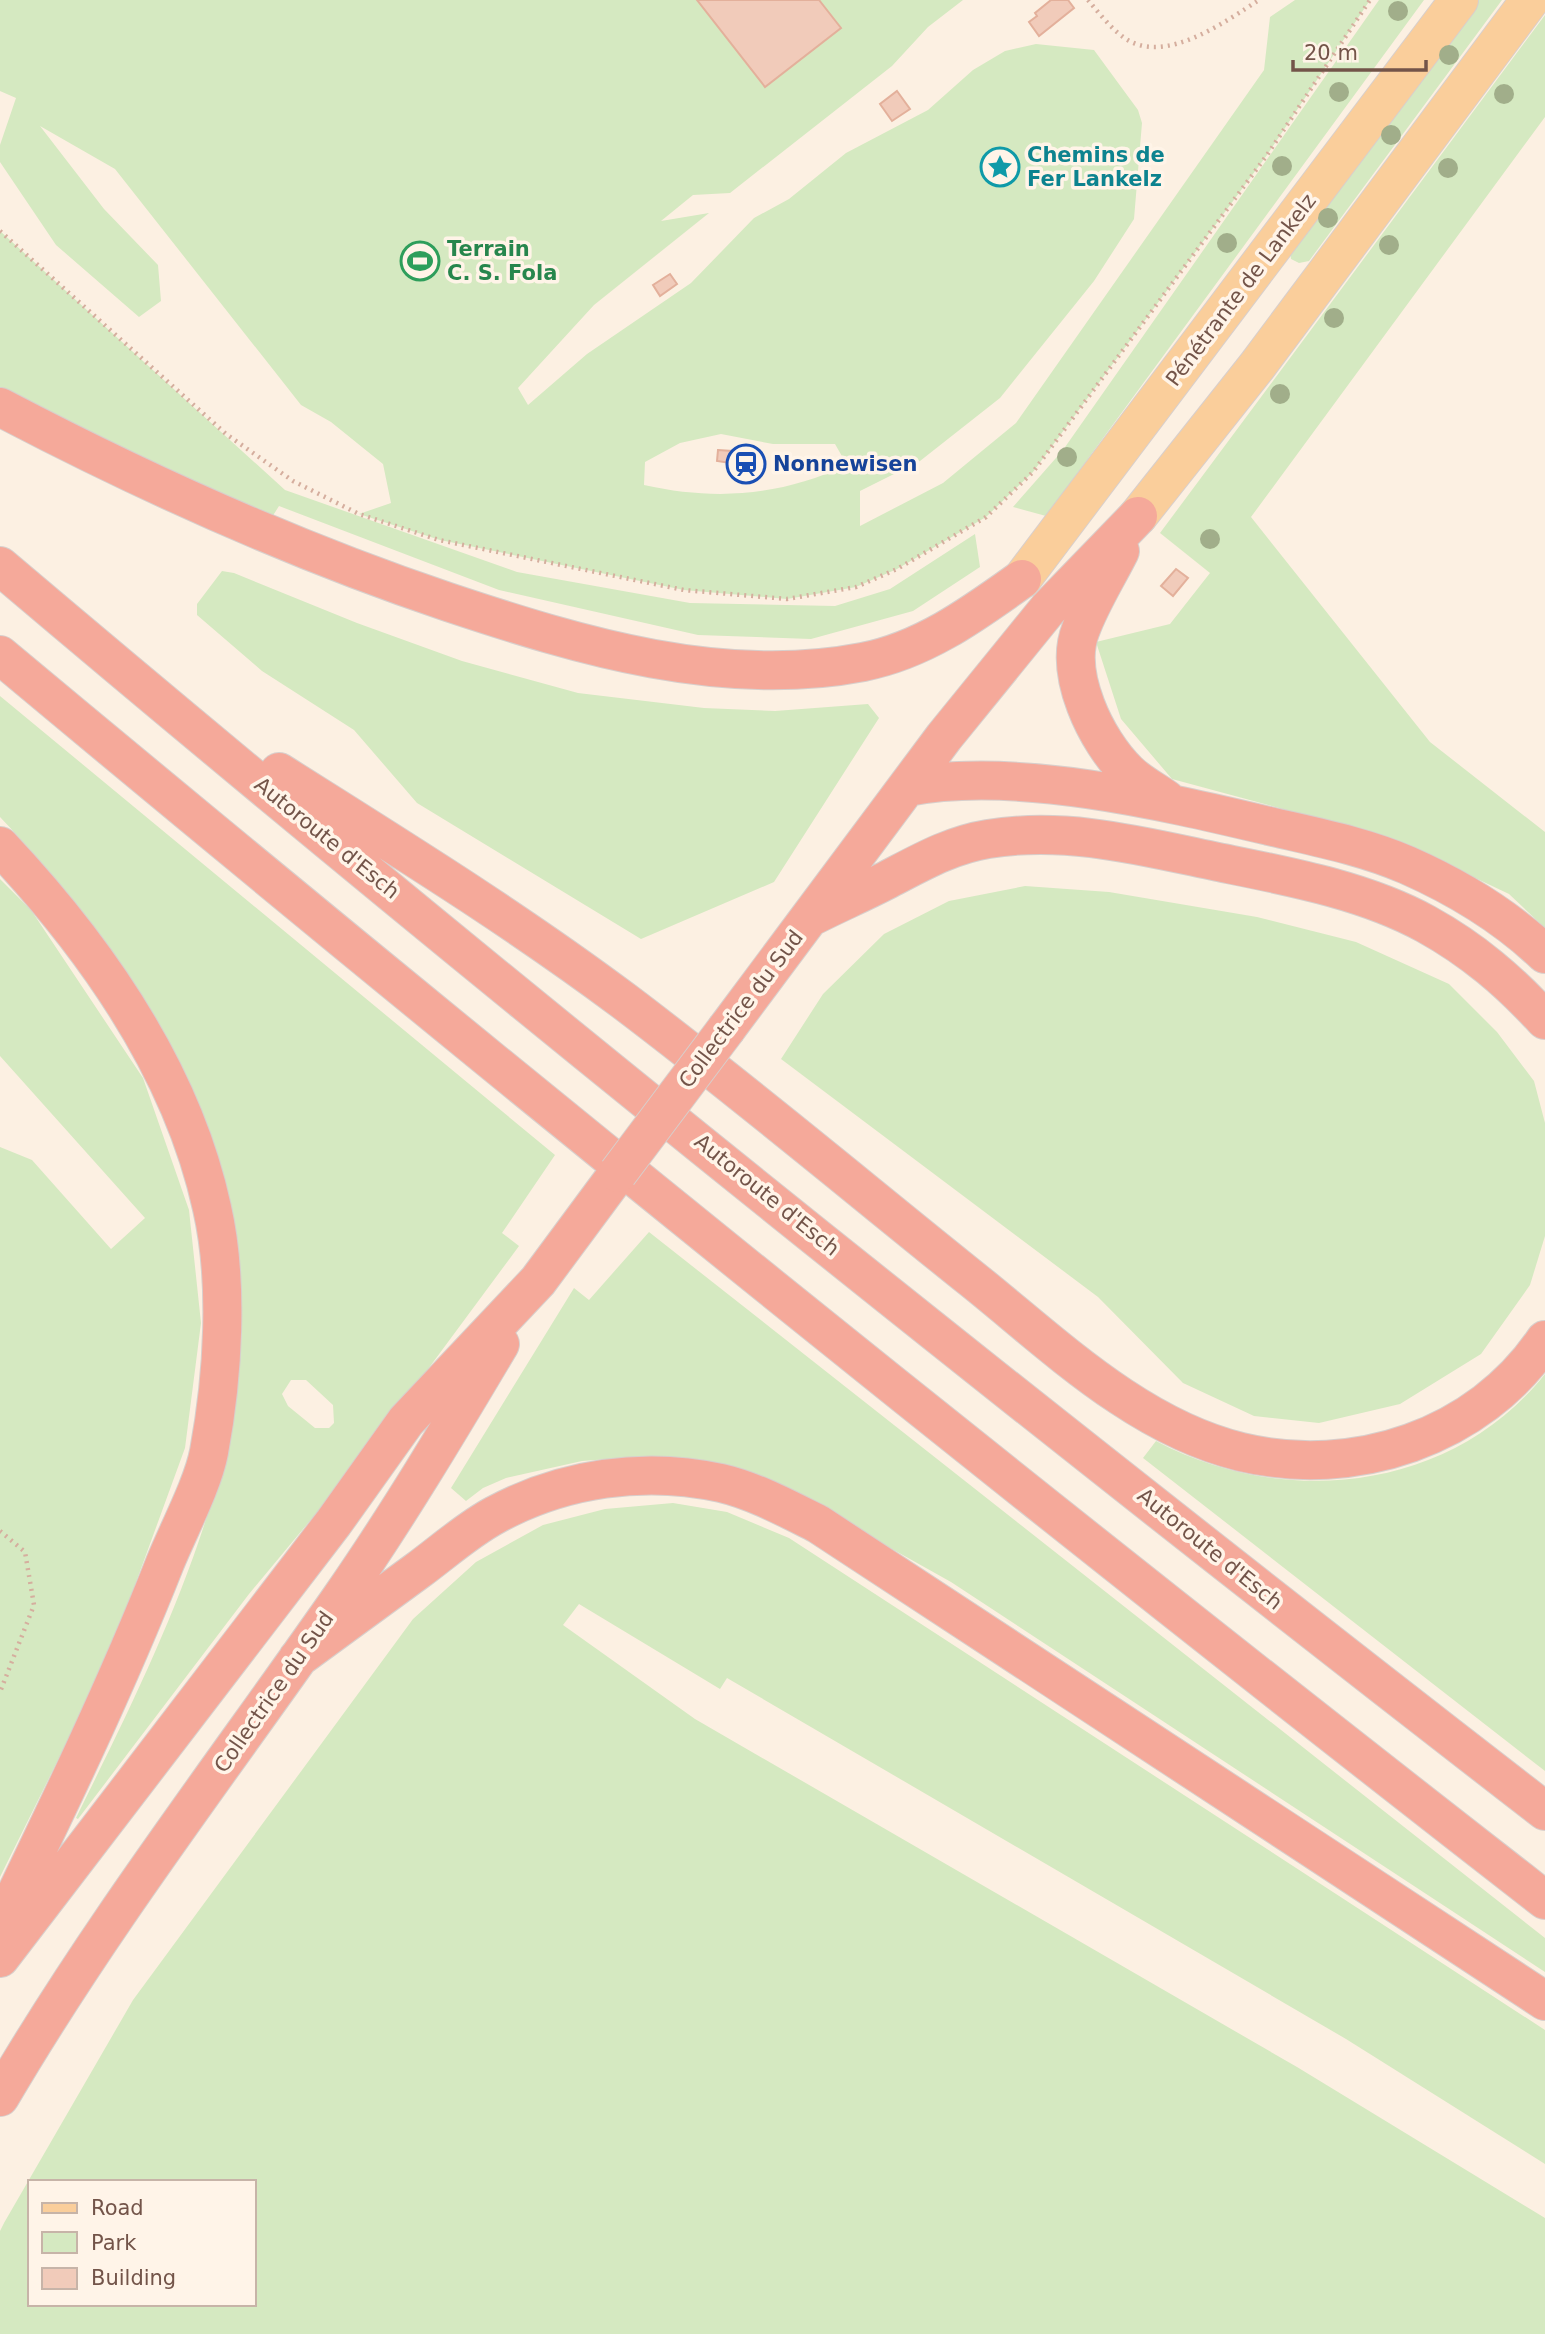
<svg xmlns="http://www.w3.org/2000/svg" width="1545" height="2334" font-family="'DejaVu Sans',sans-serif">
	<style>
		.green { fill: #d5e9c1; fill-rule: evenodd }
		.building { fill: #f1cbba; stroke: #e3b09b; stroke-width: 2 }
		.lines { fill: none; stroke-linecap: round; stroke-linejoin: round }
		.major-casing { stroke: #d8cfcc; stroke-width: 40 }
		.highway-casing { stroke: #d8cfcc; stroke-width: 40 }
		.path { stroke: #d5ae9e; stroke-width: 4.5; stroke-dasharray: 2 5; stroke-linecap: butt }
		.major { stroke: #face9b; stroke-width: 38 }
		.highway { stroke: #f5a99a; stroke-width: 38 }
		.highway-bridge-casing { stroke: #d8cfcc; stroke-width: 40; stroke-linecap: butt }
		.highway-bridge { stroke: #f5a99a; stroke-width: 38 }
		.tree { fill: #a1ae8a }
		.labels { text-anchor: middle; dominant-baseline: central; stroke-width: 7; stroke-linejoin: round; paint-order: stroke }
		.culture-label { font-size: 21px; font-weight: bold; fill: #0d838f; stroke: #fff4e8; text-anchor: start }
		.leisure-label { font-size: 21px; font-weight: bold; fill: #27864d; stroke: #fff4e8; text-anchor: start }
		.street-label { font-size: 21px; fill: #735449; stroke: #fff4e8 }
		.transit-label { font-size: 21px; font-weight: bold; fill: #164399; stroke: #fff4e8; text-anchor: start }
	</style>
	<rect width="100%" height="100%" fill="#fcf0e2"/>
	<path class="green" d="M0 0H963L928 27 892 66 730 193 693 195 661 221 709 213 594 305 518 388 528 405 587 354 691 283 754 218 789 199 846 153 928 110 973 70 1005 51 1036 44 1094 50 1138 110 1142 123 1134 219 1094 281 1000 398 920 461 860 491V526L943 483 1016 423 1264 70 1270 17 1295 0H1370L1267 155 1033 472 986 517 897 569 856 587 787 599 684 590 440 540 359 514 391 503 383 464 331 422 301 405 115 169 40 126 104 209 158 265 161 301 139 317 56 245 0 162V145L16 98 0 91ZM721 434 773 444H835L847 465C780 496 716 501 644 485L645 462 680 443Z
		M1379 0H1424L1046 516 1013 507 1063 450Z
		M1479 0H1502L1309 261 1299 263 1291 259 1290 251Z
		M1545 15V117L1251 517 1430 742 1545 832V928L1509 894 1391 838 1172 779 1121 719 1096 642 1170 624 1210 573 1160 533Z
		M0 231 285 490 517 572 690 603 835 606 890 589 975 534 980 567 913 611 811 639 698 635 499 590 279 506 262 533 0 407Z
		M222 571 234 573 357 623 462 661 578 693 704 708 775 711 868 704 879 718 774 882 641 939 417 803 354 730 262 671 197 615V604Z
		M0 696 555 1155 502 1233 519 1246 363 1457 249 1594 78 1819 76 1818C141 1686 214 1541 236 1394 270 1165 152 977 0 817ZM291 1380H306L333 1405 334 1423 329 1428H315L288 1406 282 1394Z
		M0 879 31 910 143 1078 189 1210 201 1323 185 1448 108 1659 0 1877V1147L32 1160 111 1249 145 1218 0 1056Z
		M1025 886 1109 892 1257 917 1356 942 1449 984 1497 1032 1534 1081 1545 1123V1236L1530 1285 1481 1354 1400 1404 1319 1423 1254 1416 1183 1383 1098 1297 781 1059 823 994 884 934 949 901Z
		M649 1232 1545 1938V1972L951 1582 776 1484 635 1457 582 1461 506 1478 483 1488 466 1501 451 1488 574 1288 589 1300Z
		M1545 1374V1771L1143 1458 1156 1441C1285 1509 1451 1492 1545 1374Z
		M673 1503 727 1512 789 1538 1545 2030V2164L1346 2039 727 1678 720 1689 579 1604 563 1625 695 1719 1297 2067 1545 2218V2334H0V2231L4 2223 133 2000 413 1619 476 1562 543 1525 605 1509ZM30 2182H254V2304H30Z"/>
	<path class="building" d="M697 0H819L841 28 765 87Z
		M1051 0H1068L1074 8 1039 36 1029 22 1037 16 1035 13Z
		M897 91 910 109 892 121 880 104Z
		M670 274 677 284 660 296 653 285Z
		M718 450 732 451 731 463 717 461Z
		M1176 569 1188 578 1173 596 1161 586Z"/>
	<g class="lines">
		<defs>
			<path id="major" d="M1138 516 1257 366 1530 0
				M1022 579 1459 0"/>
			<path id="highway" d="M0 407C145 483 293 550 448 602 580 646 723 689 863 662 924 650 973 614 1022 579
				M1120 551C1107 577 1091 602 1081 629 1063 673 1096 741 1128 772 1139 783 1155 791 1167 800
				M0 566C504 993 1022 1406 1545 1811
				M0 655C508 1079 1023 1494 1545 1900
				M279 772C396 846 513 918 624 1001 742 1090 856 1186 972 1279 1052 1343 1137 1427 1241 1452 1354 1479 1479 1438 1545 1340
				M907 787C1015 766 1163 801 1269 826 1316 837 1363 846 1407 865 1459 888 1504 915 1545 954
				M0 846C95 947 182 1070 212 1208 229 1282 223 1377 209 1452 203 1484 178 1531 165 1563 116 1687 58 1807 0 1927
				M809 918C834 905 860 894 885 881 918 864 950 845 988 839 1066 826 1142 846 1218 862 1287 876 1364 890 1426 924 1473 950 1509 981 1545 1020
				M727 1028 944 737 1048 609 1138 516
				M298 1658C338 1629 377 1600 417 1571 443 1552 467 1530 495 1515 563 1478 644 1466 721 1483 755 1491 788 1509 818 1524L1545 2001
				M0 1958 334 1522 406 1421 538 1281 618 1173
				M0 2097C102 1923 225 1764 340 1599 397 1517 449 1430 500 1344"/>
		</defs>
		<use href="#major" class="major-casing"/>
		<use href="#highway" class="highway-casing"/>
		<path class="path" d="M1088 0C1099 13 1111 29 1126 39 1166 65 1226 21 1259 0
			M0 231 226 434 293 481 359 514 439 540 684 590 787 599 856 587 897 569 986 517 1033 472 1267 155 1370 0
			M0 1531 25 1552 34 1605 0 1692"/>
		<use href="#major" class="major"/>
		<use href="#highway" class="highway"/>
		<defs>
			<path id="highway-bridge" d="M618 1173 727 1028"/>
		</defs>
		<use href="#highway-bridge" class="highway-bridge-casing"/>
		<use href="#highway-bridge" class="highway-bridge"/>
	</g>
	<g class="tree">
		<circle cx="1398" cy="11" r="10"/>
		<circle cx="1449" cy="55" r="10"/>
		<circle cx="1339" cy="92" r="10"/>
		<circle cx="1504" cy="94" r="10"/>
		<circle cx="1391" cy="135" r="10"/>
		<circle cx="1282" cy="166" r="10"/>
		<circle cx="1448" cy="168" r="10"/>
		<circle cx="1328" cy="218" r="10"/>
		<circle cx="1227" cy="243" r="10"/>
		<circle cx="1389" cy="245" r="10"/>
		<circle cx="1334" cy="318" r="10"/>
		<circle cx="1280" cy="394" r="10"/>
		<circle cx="1067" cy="457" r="10"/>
		<circle cx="1210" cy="539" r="10"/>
	</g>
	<defs>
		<symbol id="sight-ring" viewBox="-11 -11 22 22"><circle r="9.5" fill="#fff4e8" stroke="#0f9aa8" stroke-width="1.5"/><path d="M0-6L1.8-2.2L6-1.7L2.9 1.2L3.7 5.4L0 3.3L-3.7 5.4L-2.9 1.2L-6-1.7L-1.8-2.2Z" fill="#0f9aa8"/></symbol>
		<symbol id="stadium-ring" viewBox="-11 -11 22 22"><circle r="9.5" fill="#fff4e8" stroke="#2e9e5b" stroke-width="1.5"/><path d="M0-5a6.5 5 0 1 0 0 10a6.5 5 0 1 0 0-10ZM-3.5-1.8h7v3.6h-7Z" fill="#2e9e5b"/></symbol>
		<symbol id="station-ring" viewBox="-11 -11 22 22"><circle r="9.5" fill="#fff4e8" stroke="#1a4fb4" stroke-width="1.5"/><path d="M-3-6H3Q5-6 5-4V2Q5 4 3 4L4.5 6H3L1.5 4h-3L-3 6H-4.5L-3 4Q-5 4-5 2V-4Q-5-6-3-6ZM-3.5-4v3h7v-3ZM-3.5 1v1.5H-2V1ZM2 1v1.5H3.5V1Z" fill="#1a4fb4"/></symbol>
	</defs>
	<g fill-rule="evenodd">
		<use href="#sight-ring" x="978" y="145" width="44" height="44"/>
		<use href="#stadium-ring" x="398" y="239" width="44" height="44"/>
		<use href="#station-ring" x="724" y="442" width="44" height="44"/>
	</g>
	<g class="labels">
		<g class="culture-label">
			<text x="1027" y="155">Chemins de<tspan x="1027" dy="24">Fer Lankelz</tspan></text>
		</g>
		<g class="leisure-label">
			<text x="447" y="249">Terrain<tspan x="447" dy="24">C. S. Fola</tspan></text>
		</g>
		<g class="street-label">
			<text transform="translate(1241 290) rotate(-53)">Pénétrante de Lankelz</text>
			<text transform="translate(327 838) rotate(39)">Autoroute d'Esch</text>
			<text transform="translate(741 1009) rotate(-53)">Collectrice du Sud</text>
			<text transform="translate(767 1195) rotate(39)">Autoroute d'Esch</text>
			<text transform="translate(1210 1549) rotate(39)">Autoroute d'Esch</text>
			<text transform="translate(274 1692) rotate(-55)">Collectrice du Sud</text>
		</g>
		<g class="transit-label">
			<text x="773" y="464">Nonnewisen</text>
		</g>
	</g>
	<rect x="28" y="2180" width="228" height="126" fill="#fff4e8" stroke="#c7b4a8" stroke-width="2"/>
	<rect x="42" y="2203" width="35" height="10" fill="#face9b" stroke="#c7b4a8" stroke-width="2"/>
	<text x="91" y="2215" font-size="21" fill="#735449">Road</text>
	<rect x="42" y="2232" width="35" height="21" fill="#d5e9c1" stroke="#c7b4a8" stroke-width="2"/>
	<text x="91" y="2250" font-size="21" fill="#735449">Park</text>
	<rect x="42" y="2268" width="35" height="21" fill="#f1cbba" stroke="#c7b4a8" stroke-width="2"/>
	<text x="91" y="2285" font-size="21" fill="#735449">Building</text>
	<path d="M1293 60v10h133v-10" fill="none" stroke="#735449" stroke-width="3.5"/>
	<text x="1304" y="60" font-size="21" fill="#735449" stroke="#fff4e8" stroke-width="5" paint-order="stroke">20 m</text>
</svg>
